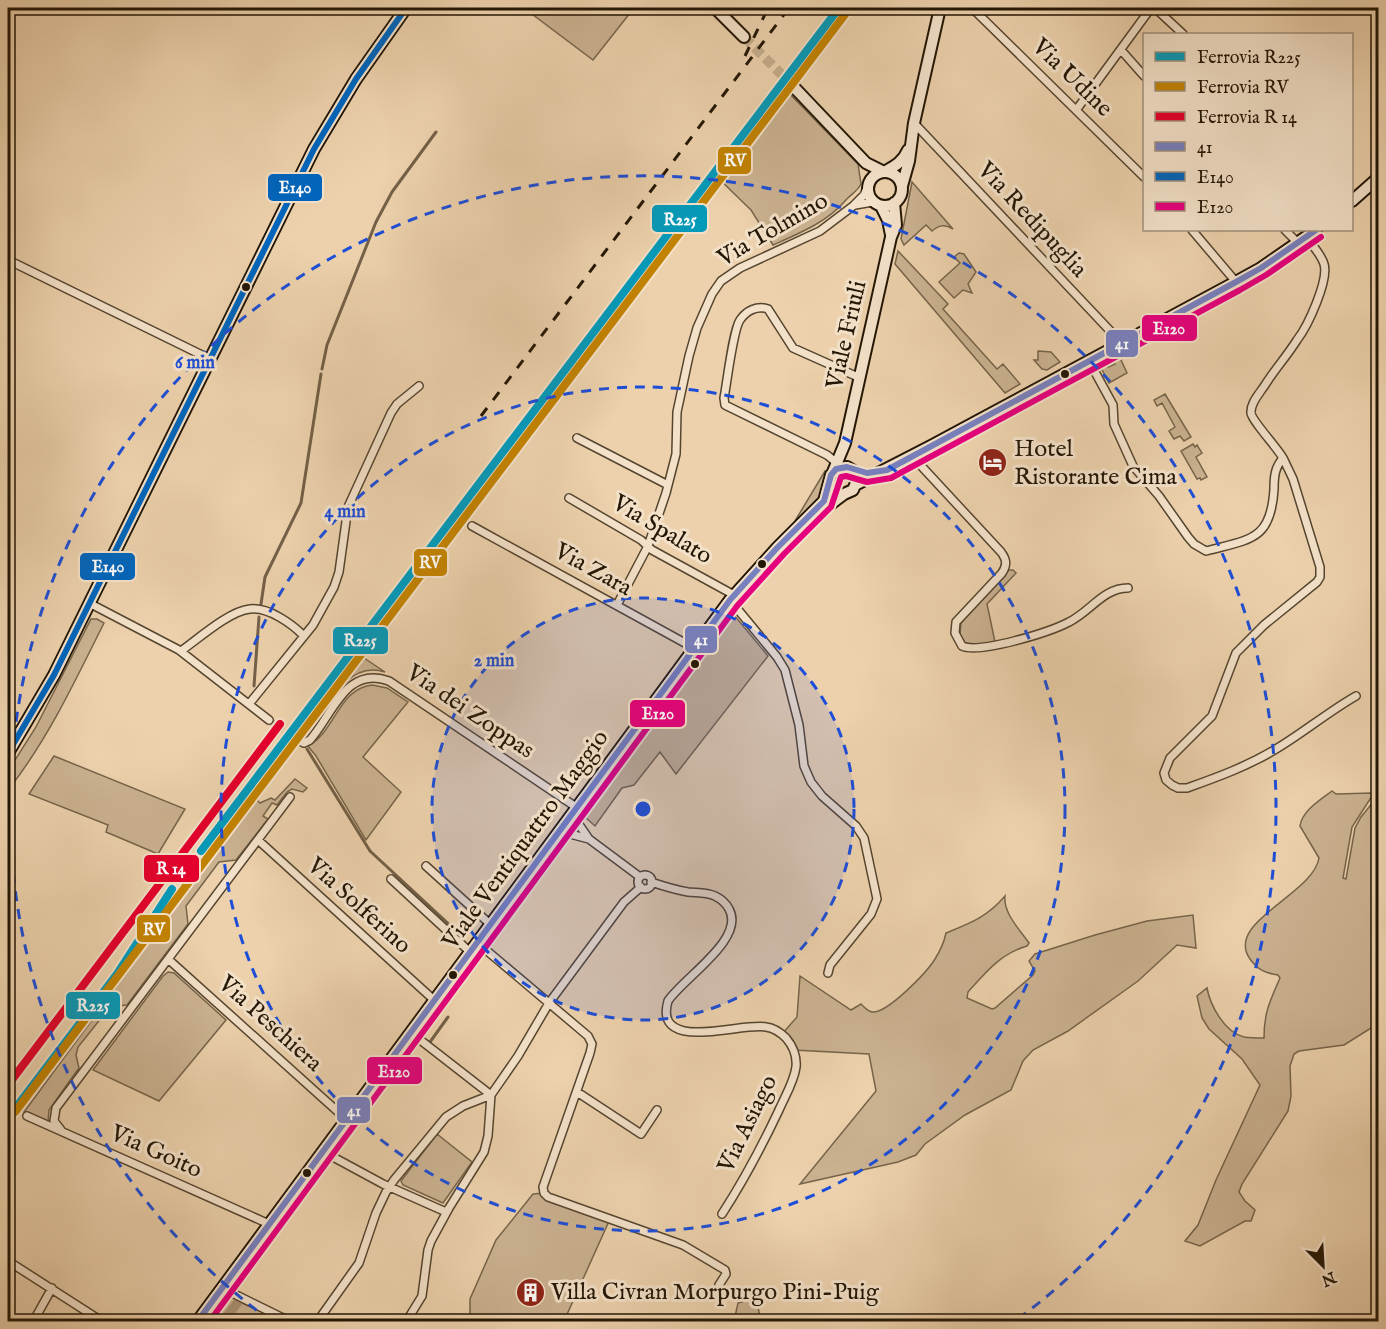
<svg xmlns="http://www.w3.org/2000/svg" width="1386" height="1329" font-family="'IM FELL English',serif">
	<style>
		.green { fill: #cab190; stroke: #76644a; stroke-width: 1.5 }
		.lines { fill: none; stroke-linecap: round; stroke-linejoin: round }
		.stream { stroke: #736047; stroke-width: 3 }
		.canal { stroke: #a89173; stroke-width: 9 }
		.street-tunnel { stroke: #c4ac8b; stroke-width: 7; stroke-dasharray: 7 3.5; stroke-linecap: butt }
		.secondary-tunnel { stroke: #c4ac8b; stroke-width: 10; stroke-dasharray: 10 5; stroke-linecap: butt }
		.street-casing { stroke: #55452f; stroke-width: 10 }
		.secondary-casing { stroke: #231605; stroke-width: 14 }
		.street { stroke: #f3e1c9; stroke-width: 7 }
		.secondary { stroke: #f3e1c9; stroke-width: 10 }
		.rail { stroke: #231605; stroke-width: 3; stroke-dasharray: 10 10; stroke-linecap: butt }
		.bus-1-casing { stroke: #f3e1c9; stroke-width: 10 }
		.bus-2-casing { stroke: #f3e1c9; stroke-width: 10 }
		.bus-3-casing { stroke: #f3e1c9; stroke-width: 10 }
		.bus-1 { stroke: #7880be; stroke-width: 6 }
		.bus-2 { stroke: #0065bd; stroke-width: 6 }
		.bus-3 { stroke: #e5007d; stroke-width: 6 }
		.rail-1-casing { stroke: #f3e1c9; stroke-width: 12 }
		.rail-2-casing { stroke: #f3e1c9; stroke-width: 12 }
		.rail-3-casing { stroke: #f3e1c9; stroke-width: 12 }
		.rail-1 { stroke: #049aba; stroke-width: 8 }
		.rail-2 { stroke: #c28201; stroke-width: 8 }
		.rail-3 { stroke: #e4002b; stroke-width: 8 }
		.ring { fill: none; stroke: #1d4ed8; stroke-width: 3; stroke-dasharray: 10 8 }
		.bus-dot { fill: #231605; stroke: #f3e1c9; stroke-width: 2 }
		.labels { text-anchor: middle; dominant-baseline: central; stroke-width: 6; stroke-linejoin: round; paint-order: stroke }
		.street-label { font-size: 24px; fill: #231605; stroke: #f3e1c9 }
		.poi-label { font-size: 24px; fill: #231605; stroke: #f3e1c9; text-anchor: start }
		.centre { fill: #1d4ed8; stroke: #f3e1c9; stroke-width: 3 }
		.ring-label { font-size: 18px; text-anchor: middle; font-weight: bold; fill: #1d4ed8; stroke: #f3e1c9; stroke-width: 6; stroke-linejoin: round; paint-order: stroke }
		.line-badge { stroke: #f3e1c9; stroke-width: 2 }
		.badge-label { font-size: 16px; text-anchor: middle; font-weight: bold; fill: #fff }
	</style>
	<rect width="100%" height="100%" fill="#ecd1ac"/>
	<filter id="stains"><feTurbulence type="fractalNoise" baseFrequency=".00333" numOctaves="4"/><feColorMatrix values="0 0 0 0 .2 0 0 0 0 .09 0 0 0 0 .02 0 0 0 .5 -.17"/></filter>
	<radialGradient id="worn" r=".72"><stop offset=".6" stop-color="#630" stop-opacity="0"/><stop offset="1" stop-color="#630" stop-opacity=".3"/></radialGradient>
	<path class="green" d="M524 8H634L593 60Z
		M784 88 854 160 858 164 861 184C857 192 851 194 845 201 827 222 800 233 773 245L751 210 718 178Z
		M912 182 953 229C945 224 939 225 932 231L926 225 904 245 901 239Z
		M898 251 948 304 943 309 997 369 1003 364 1020 384 1005 393 895 264Z
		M959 253 964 254 976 272 968 284 972 293 963 290 954 298 939 282 960 263 954 257Z
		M1038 351 1051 352 1060 362 1047 370 1042 369 1034 360H1038Z
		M1118 358 1121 360 1127 373 1109 383 1101 368 1106 364 1108 367 1115 364 1114 361Z
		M1165 394 1191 437 1184 441 1180 436 1174 439 1169 431 1175 427 1162 403 1157 406 1154 400Z
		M1193 444 1195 447 1197 445 1202 453 1196 457 1207 477 1201 480 1200 478 1197 479 1181 451Z
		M825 471 827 472 823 493 815 505 795 521Z
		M1009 570H1013L1016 573 987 604 995 642 977 646 965 643 960 634 961 623Z
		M734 615 768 656 676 774 660 752 634 785 622 788 595 826 585 817 728 624 730 618Z
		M91 619H97L104 623C76 679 50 735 12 785L8 784V771L36 727Z
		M358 654 385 672C347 659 325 709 307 734L302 737 298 736Z
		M372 685 387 688 408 702 363 757 401 792 366 840 316 756 308 746C336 731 338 689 372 685Z
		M54 756 185 809 158 854 106 832 108 825 29 794Z
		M295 779 307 788 303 792 292 789 287 792 277 805 272 803 263 816 268 819 236 860 219 862 186 906 188 924 127 1005 110 1007 78 1047 76 1055 79 1068 49 1110 48 1122H45L24 1112 257 796V800L260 803 271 798 275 800Z
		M1332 791 1336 794 1372 793V796L1352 827 1343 878 1346 879 1355 828 1361 817 1378 796V1019L1376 1025 1344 1045 1299 1051 1294 1054 1290 1066 1291 1096 1288 1111 1242 1184 1239 1192 1245 1201 1255 1210 1251 1221H1245L1200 1246 1185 1241 1198 1225 1216 1180 1260 1085 1242 1059 1209 1029 1202 1018 1197 996 1207 988C1210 1005 1225 1033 1244 1037 1250 1038 1258 1038 1264 1038 1264 1012 1270 1001 1280 978L1278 975C1265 973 1258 970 1250 959 1224 922 1313 895 1319 858L1300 826C1302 811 1320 800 1332 791Z
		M1005 896C1003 913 1020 930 1029 943L1027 946C1000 954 986 972 968 992L967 998 992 1009 995 1008 1033 975 1035 971 1029 961 1035 954 1095 935 1147 921 1193 915 1196 948 1177 945 1138 981 1068 1031 1033 1050 1023 1061 1011 1090 965 1115 925 1144 916 1155 898 1162 800 1184 876 1091 869 1054 793 1050 782 1034 797 1017 800 976 851 1010 861 1004C864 1007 867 1011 872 1012 887 1014 927 972 935 959 940 951 944 943 946 933 971 923 987 917 1005 896Z
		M168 972 174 973 226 1020 159 1101 93 1070 163 976Z
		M437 1134 472 1162 443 1203 403 1185 401 1181Z
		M544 1193 610 1219 564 1321 470 1322V1299L496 1240 533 1194Z
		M222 1288 239 1295 242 1303 281 1321 197 1322Z
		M756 1298 761 1321H734L738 1303Z"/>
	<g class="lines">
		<path class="stream" d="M322 369 327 345 376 222 392 192 436 132
			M261 604 265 577 301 503 321 374
			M254 686 259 617
			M307 749 370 851 453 928
			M430 1042 448 1017"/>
		<path class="canal" d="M223 1322 238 1302"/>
		<path class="street-tunnel" d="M269 720 292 737"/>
		<path class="secondary-tunnel" d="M744 37 789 82"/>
		<defs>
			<path id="street" d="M972 8 1144 177
				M1155 8 1183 34
				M1121 50 1144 76
				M1077 109 1151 8
				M914 123 1114 335 1119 345
				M855 205 873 202
				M1192 230 1236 282
				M1285 230 1298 243
				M8 260 210 359
				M1089 361 1113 405 1114 424 1133 466 1159 496 1188 537 1194 544 1206 551C1250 539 1271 541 1274 489 1274 476 1275 467 1283 458 1276 446 1252 421 1251 413 1250 403 1260 393 1265 385 1275 369 1287 356 1297 340 1308 326 1329 280 1324 264 1321 254 1312 245 1306 237
				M577 438 668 485
				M912 456 1001 552C1007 560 1007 565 1002 573L956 622 955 633 962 646C980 654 1050 632 1069 622 1090 612 1103 588 1128 588
				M1283 458 1293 479 1320 567V577L1317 582 1264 625 1236 653 1212 716 1170 758 1164 773 1166 780 1172 785 1178 788H1187C1218 777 1248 766 1276 749 1303 733 1328 712 1356 696
				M837 463 827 455 725 405 724 398C727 383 733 330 740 320 746 311 757 305 768 309L793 348 858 377
				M569 498 641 540 652 550 734 595
				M472 526 694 648
				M730 600 777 657 785 670 799 725 804 766 811 782 822 796 856 826 864 838 877 899 871 914 830 965 828 973
				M89 603 179 650 269 720
				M617 605 648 546 666 493 676 454 677 412 689 356 697 328 712 294 721 281 740 268 820 231 853 206 864 195 867 188
				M181 651C198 639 229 611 250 609 269 607 292 624 304 636
				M249 704 313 625 334 587 339 572 348 507 391 413 397 404 419 386
				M292 737 304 743 310 740C333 714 346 665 389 681L576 807
				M570 816 578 823 589 839
				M562 827 570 834 589 839 640 877
				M258 840 434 1000
				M426 866 490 924
				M638 882a7 7 0 1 1 14 0a7 7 0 1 1-14 0Z
				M391 879 470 952
				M651 882C663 886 676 890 688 892 697 893 706 892 715 896 721 899 726 903 729 909 746 939 683 978 668 1001 653 1054 741 1022 766 1027 774 1028 780 1032 786 1038 793 1046 797 1057 796 1067 794 1082 785 1096 779 1110 762 1146 744 1180 722 1214
				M478 940 486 950 588 1036 592 1044 590 1053 543 1187 544 1193 548 1197 683 1245 725 1270 726 1274 719 1285
				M168 959 346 1119
				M410 1032 491 1095
				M577 1092 641 1134 657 1110
				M27 1116 269 1224
				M61 1130 54 1121 56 1108 290 797
				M322 1151 383 1184 446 1212
				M8 1261 103 1322
				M222 1288 291 1322
				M33 1322 52 1288
				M317 1322 359 1263 376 1213 386 1192 394 1180 446 1117 463 1106 491 1095
				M406 1322 422 1296 428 1250 431 1241 449 1208 484 1152 488 1136 491 1095 518 1056 549 1003 624 902 641 887"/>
			<path id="secondary" d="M715 8 744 37
				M789 82 866 163 884 172C895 166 903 162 908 150
				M868 189a17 17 0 1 1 34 0a17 17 0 1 1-34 0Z
				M902 186 909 161 914 123 940 8
				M1352 201 1378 178
				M881 206 888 220 891 235
				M833 472 845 443 891 237 896 225 894 203
				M857 484 931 446 1236 282 1261 268 1316 230
				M8 753 54 675 314 149 356 79 406 8
				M197 1322 730 600 777 548 824 501 831 475 836 469 847 467 855 472 857 480 853 490 844 494 795 531"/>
		</defs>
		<use href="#street" class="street-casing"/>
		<use href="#secondary" class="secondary-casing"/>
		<use href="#street" class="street"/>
		<use href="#secondary" class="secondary"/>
		<path class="rail" d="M745 56 768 8
			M481 416 789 8"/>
		<defs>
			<path id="bus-1" d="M211 1321 200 1318 730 600 777 548 824 501 831 475 836 469 847 467 867 473 887 470 1236 282 1261 268 1316 230"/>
			<path id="bus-2" d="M8 753 54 675 314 149 356 79 406 8"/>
			<path id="bus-3" d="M209 1322 737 606 784 554 831 507 841 477 846 476 867 482 891 478 1240 290 1266 275 1321 237"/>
		</defs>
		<use href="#bus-1" class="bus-1-casing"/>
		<use href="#bus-2" class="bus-2-casing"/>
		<use href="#bus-3" class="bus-3-casing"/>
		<use href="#bus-1" class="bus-1"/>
		<use href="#bus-2" class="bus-2"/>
		<use href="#bus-3" class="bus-3"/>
		<defs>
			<path id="rail-1" d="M201 851 839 8
				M8 1118 117 974 172 889"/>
			<path id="rail-2" d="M15 1112 846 13"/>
			<path id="rail-3" d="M8 1085 280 724"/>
		</defs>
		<use href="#rail-1" class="rail-1-casing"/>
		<use href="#rail-2" class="rail-2-casing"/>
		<use href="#rail-3" class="rail-3-casing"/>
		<use href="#rail-1" class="rail-1"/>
		<use href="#rail-2" class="rail-2"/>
		<use href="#rail-3" class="rail-3"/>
	</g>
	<circle cx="643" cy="809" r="211" fill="#1d4ed8" fill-opacity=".12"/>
	<g class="ring">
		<circle cx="643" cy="809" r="211"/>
		<circle cx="643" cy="809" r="422"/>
		<path d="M271 1321A633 633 0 1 1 1015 1321"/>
	</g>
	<defs>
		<symbol id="hotel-disc" viewBox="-11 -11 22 22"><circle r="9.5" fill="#8f2418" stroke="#f3e1c9"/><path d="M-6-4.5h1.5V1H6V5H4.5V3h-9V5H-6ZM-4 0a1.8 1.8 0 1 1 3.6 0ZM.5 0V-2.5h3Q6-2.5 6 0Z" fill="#fff"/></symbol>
		<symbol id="building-disc" viewBox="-11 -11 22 22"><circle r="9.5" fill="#8f2418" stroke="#f3e1c9"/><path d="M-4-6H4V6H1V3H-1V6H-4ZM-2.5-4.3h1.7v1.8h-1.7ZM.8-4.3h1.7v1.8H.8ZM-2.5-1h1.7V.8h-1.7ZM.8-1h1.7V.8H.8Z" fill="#fff"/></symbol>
	</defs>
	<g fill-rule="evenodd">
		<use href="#hotel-disc" x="976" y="446" width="33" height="33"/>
		<use href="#building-disc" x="514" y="1276" width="33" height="33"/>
	</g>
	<g class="bus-dot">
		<circle cx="246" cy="287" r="5"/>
		<circle cx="1065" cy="374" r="5"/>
		<circle cx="762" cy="564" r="5"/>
		<circle cx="695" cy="664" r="5"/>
		<circle cx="453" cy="975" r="5"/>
		<circle cx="307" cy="1173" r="5"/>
	</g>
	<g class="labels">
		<g class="street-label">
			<text transform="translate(1072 78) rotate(44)">Via Udine</text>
			<text transform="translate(1032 220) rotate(47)">Via Redipuglia</text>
			<text transform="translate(773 230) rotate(-30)">Via Tolmino</text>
			<text transform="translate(847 335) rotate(-77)">Viale Friuli</text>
			<text transform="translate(662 530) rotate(31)">Via Spalato</text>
			<text transform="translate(593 570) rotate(29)">Via Zara</text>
			<text transform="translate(470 712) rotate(34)">Via dei Zoppas</text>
			<text transform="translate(526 840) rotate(-54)">Viale Ventiquattro Maggio</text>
			<text transform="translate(359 906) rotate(42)">Via Solferino</text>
			<text transform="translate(270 1024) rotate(42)">Via Peschiera</text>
			<text transform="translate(748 1124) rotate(-64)">Via Asiago</text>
			<text transform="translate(156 1152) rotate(24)">Via Goito</text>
		</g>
		<g class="poi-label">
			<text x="1014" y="449">Hotel<tspan x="1014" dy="28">Ristorante Cima</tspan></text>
			<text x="551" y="1292">Villa Civran Morpurgo Pini-Puig</text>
		</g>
	</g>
	<circle cx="643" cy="809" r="9" class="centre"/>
	<g class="ring-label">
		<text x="195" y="368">6 min</text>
		<text x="345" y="517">4 min</text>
		<text x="494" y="666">2 min</text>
	</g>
	<g class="line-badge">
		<rect x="717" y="146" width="35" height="29" rx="6" fill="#c28201"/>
		<rect x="267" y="173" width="56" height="29" rx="6" fill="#0065bd"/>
		<rect x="651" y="204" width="57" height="29" rx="6" fill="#049aba"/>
		<rect x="1141" y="314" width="57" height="28" rx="6" fill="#e5007d"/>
		<rect x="1105" y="329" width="34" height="29" rx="6" fill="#7880be"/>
		<rect x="413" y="548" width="35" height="29" rx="6" fill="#c28201"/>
		<rect x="79" y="552" width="57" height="29" rx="6" fill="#0065bd"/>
		<rect x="684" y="625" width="34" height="29" rx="6" fill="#7880be"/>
		<rect x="332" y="626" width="57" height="29" rx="6" fill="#049aba"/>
		<rect x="629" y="699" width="57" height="29" rx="6" fill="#e5007d"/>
		<rect x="143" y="854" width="57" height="29" rx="6" fill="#e4002b"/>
		<rect x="136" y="914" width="35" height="29" rx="6" fill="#c28201"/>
		<rect x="65" y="991" width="56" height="29" rx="6" fill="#049aba"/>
		<rect x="366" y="1056" width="57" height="29" rx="6" fill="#e5007d"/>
		<rect x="336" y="1096" width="35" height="28" rx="6" fill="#7880be"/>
	</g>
	<g class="badge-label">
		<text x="735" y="166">RV</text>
		<text x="295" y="193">E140</text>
		<text x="680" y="225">R225</text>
		<text x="1169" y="334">E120</text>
		<text x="1122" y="349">41</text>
		<text x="430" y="568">RV</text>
		<text x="108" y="572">E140</text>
		<text x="701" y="645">41</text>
		<text x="360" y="646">R225</text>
		<text x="658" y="719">E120</text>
		<text x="171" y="874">R 14</text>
		<text x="154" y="935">RV</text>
		<text x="93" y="1011">R225</text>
		<text x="394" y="1077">E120</text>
		<text x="354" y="1116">41</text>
	</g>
	<rect width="1386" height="1329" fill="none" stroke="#ecd1ac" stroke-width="30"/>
	<rect x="9" y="9" width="1368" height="1311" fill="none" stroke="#231605" stroke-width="3"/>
	<rect x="15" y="15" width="1356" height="1299" fill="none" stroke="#231605" stroke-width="1.5"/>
	<rect x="1143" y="33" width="210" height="198" fill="#f3e1c9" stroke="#a0907b" stroke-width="1.5"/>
	<rect x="1155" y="52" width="30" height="9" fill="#049aba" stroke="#a0907b" stroke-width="1.5"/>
	<text x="1197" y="63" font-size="18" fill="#231605">Ferrovia R225</text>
	<rect x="1155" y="82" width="30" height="9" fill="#c28201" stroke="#a0907b" stroke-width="1.5"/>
	<text x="1197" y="93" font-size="18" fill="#231605">Ferrovia RV</text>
	<rect x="1155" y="112" width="30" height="9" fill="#e4002b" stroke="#a0907b" stroke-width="1.5"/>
	<text x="1197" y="123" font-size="18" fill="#231605">Ferrovia R 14</text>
	<rect x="1155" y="142" width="30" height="9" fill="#7880be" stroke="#a0907b" stroke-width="1.5"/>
	<text x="1197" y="153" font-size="18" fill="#231605">41</text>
	<rect x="1155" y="172" width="30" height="9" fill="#0065bd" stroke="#a0907b" stroke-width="1.5"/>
	<text x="1197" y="183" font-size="18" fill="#231605">E140</text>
	<rect x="1155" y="202" width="30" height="9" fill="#e5007d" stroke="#a0907b" stroke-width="1.5"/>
	<text x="1197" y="213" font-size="18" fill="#231605">E120</text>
	<g transform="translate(1323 1266) rotate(156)" stroke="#f3e1c9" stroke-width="4.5" paint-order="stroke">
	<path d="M0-4.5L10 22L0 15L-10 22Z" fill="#231605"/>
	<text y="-9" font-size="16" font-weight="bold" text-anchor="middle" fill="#231605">N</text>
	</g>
	<rect width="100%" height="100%" filter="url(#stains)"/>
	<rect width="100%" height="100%" fill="url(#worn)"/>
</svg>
